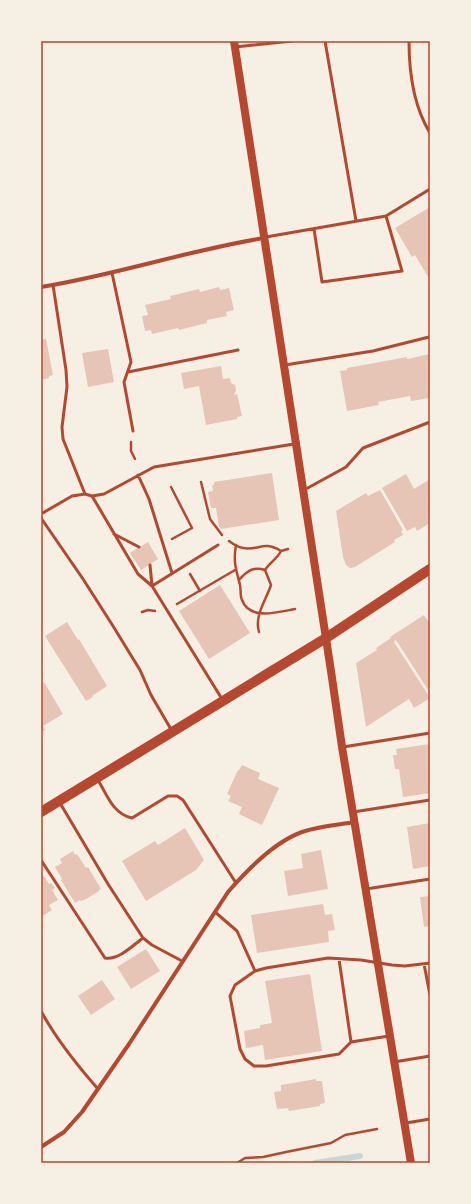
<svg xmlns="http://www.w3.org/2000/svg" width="471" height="1204" font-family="'Varela Round',sans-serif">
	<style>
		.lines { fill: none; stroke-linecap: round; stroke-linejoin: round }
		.stream { stroke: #c9d6d2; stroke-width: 6 }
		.building { fill: #e6c5b7 }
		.path { stroke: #b5482f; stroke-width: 2.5 }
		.service { stroke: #b5482f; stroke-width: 3 }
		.minor { stroke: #b5482f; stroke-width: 4 }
		.secondary { stroke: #b5482f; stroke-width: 8 }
		.primary { stroke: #b5482f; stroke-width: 10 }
		.neatline { fill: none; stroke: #b5482f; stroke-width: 1.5 }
	</style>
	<rect width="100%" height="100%" fill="#f6efe4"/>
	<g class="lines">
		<path class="stream" d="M315 1163 360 1156"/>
	</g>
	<path class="building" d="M430 207V280L415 255 412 257 395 228Z
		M219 287 220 290 229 288 234 310 226 312 227 316 207 320V323L179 330 178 328 152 334 151 330 145 331 142 316 148 315 145 305 171 299 170 296 199 289 200 292Z
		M46 339 53 375 49 376V378L41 380V340Z
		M108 349 114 382 88 387 82 353Z
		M430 354V398L411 401 410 396 378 402 379 405 347 411 340 371 347 370V368L407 357V359Z
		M221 366 223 379 230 378 231 383 235 385 236 390 234 395 237 394 242 416 237 417V419L206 425 199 386 184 389 181 373Z
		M272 473 279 520 221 529 220 527H219L216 508H211L208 492 213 491 212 485H214V482Z
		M406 474 414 489 430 479V523L417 531 415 527 407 531 382 488Z
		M380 490 403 530 401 531 403 535 394 540 395 542 355 567 350 568 346 565 343 557 336 511 366 493 368 496Z
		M148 542 158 559 141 570 130 553Z
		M220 585 250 633 209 659 179 611Z
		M424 615 430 624V693L396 640 394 642 430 698 414 708 409 699 366 727 356 663 377 650 376 648 391 638 390 637Z
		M67 622 78 640 79 639 107 686 92 696 93 697 86 701 45 636Z
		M44 682 63 714 43 726 45 730 41 732V684Z
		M430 744V793L403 797 399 769H395L393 755H397L396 749Z
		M242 765 260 773 258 779 279 788 262 825 239 814 242 807 228 801 231 796 227 794 238 770H239Z
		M430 823V866L413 869 407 827Z
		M185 828 204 860 196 870 146 901 122 861 155 841 158 845Z
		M321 850 328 889 288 896 284 871 303 868 301 854Z
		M73 851 75 855 77 854 86 868 88 867 101 889 99 890V891L86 899 81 901 80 900 75 903 61 880 62 879 55 867 62 863 60 859Z
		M43 875 49 884 51 883 55 888 52 890 58 900 49 905 52 910 41 917V876Z
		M430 896V926L424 927 420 897Z
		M323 904 325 915 332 914 335 930 328 931 329 942 257 953 251 915Z
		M146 949 160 971 131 989 117 967Z
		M310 974 322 1051 265 1060 263 1045 246 1048 244 1031 260 1028V1025L272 1023 265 981Z
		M102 980 115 999 91 1015 78 996Z
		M316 1079V1081H322L325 1103 320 1104V1106L289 1111 288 1108 277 1109 274 1092 281 1091V1085Z"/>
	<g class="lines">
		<path class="path" d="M131 442V451L135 459
			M201 482 210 519 222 535
			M171 487 192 528 172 539
			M229 541C233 544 238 547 243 548 259 551 263 540 281 551L288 549
			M236 545C233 562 236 569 240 585 241 590 240 596 242 600 250 621 278 612 295 609
			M190 574 200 591
			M239 580C247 571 253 566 265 570
			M177 604 235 570
			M142 612 148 610 155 611
			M259 632C254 616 266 600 271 585L265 570C270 562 277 559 281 551
			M237 1163 245 1158 263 1157 286 1152 331 1143 345 1135 377 1129"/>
		<path class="service" d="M325 41 356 221
			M409 41C409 71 414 107 430 133
			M235 47 292 41
			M314 229 322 282 402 271 386 216
			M266 237 386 216 430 189
			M112 273 131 362 124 382 133 431
			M285 365 373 351 429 337 430 338
			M128 372 238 350
			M138 475 149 499 172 573
			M304 490 346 467 363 448 430 422
			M85 494 92 496 104 494 154 467 294 444
			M92 496 138 574 152 586 222 699
			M41 514 72 496 85 494 63 439 62 427 67 387 66 370 53 285
			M41 518 83 579 113 626 140 670 151 695 172 731
			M114 534 139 547
			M150 565 152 586
			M152 586 218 545
			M343 747 430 733
			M98 780C107 795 113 814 132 818L168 796H177L183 800 236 883
			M60 803 108 884 143 938 152 945 182 961
			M353 812 430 800
			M41 860 105 958C119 960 132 946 143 938
			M366 889 430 879
			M215 912 237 931 255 971
			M339 959 351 1042
			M424 964 430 995
			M41 1011C56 1039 77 1065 98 1089
			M389 1036 351 1042 339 1054 266 1066H254L245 1059 240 1049 230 996 235 985 255 971 266 968 328 958 361 960 392 965 405 966 430 963
			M394 1062 430 1056
			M406 1123 430 1119"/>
		<path class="minor" d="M41 287C116 275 189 250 264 238
			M41 1147 64 1132 82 1112 129 1044 228 892C247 870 274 842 302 832 319 826 337 825 355 822"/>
		<path class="secondary" d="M234 41 331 671 342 747 411 1163"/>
		<path class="primary" d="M41 812 326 638 430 569"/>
	</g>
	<rect width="471" height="1204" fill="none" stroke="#f6efe4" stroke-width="84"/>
	<rect x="42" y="42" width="387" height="1120" class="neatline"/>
</svg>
